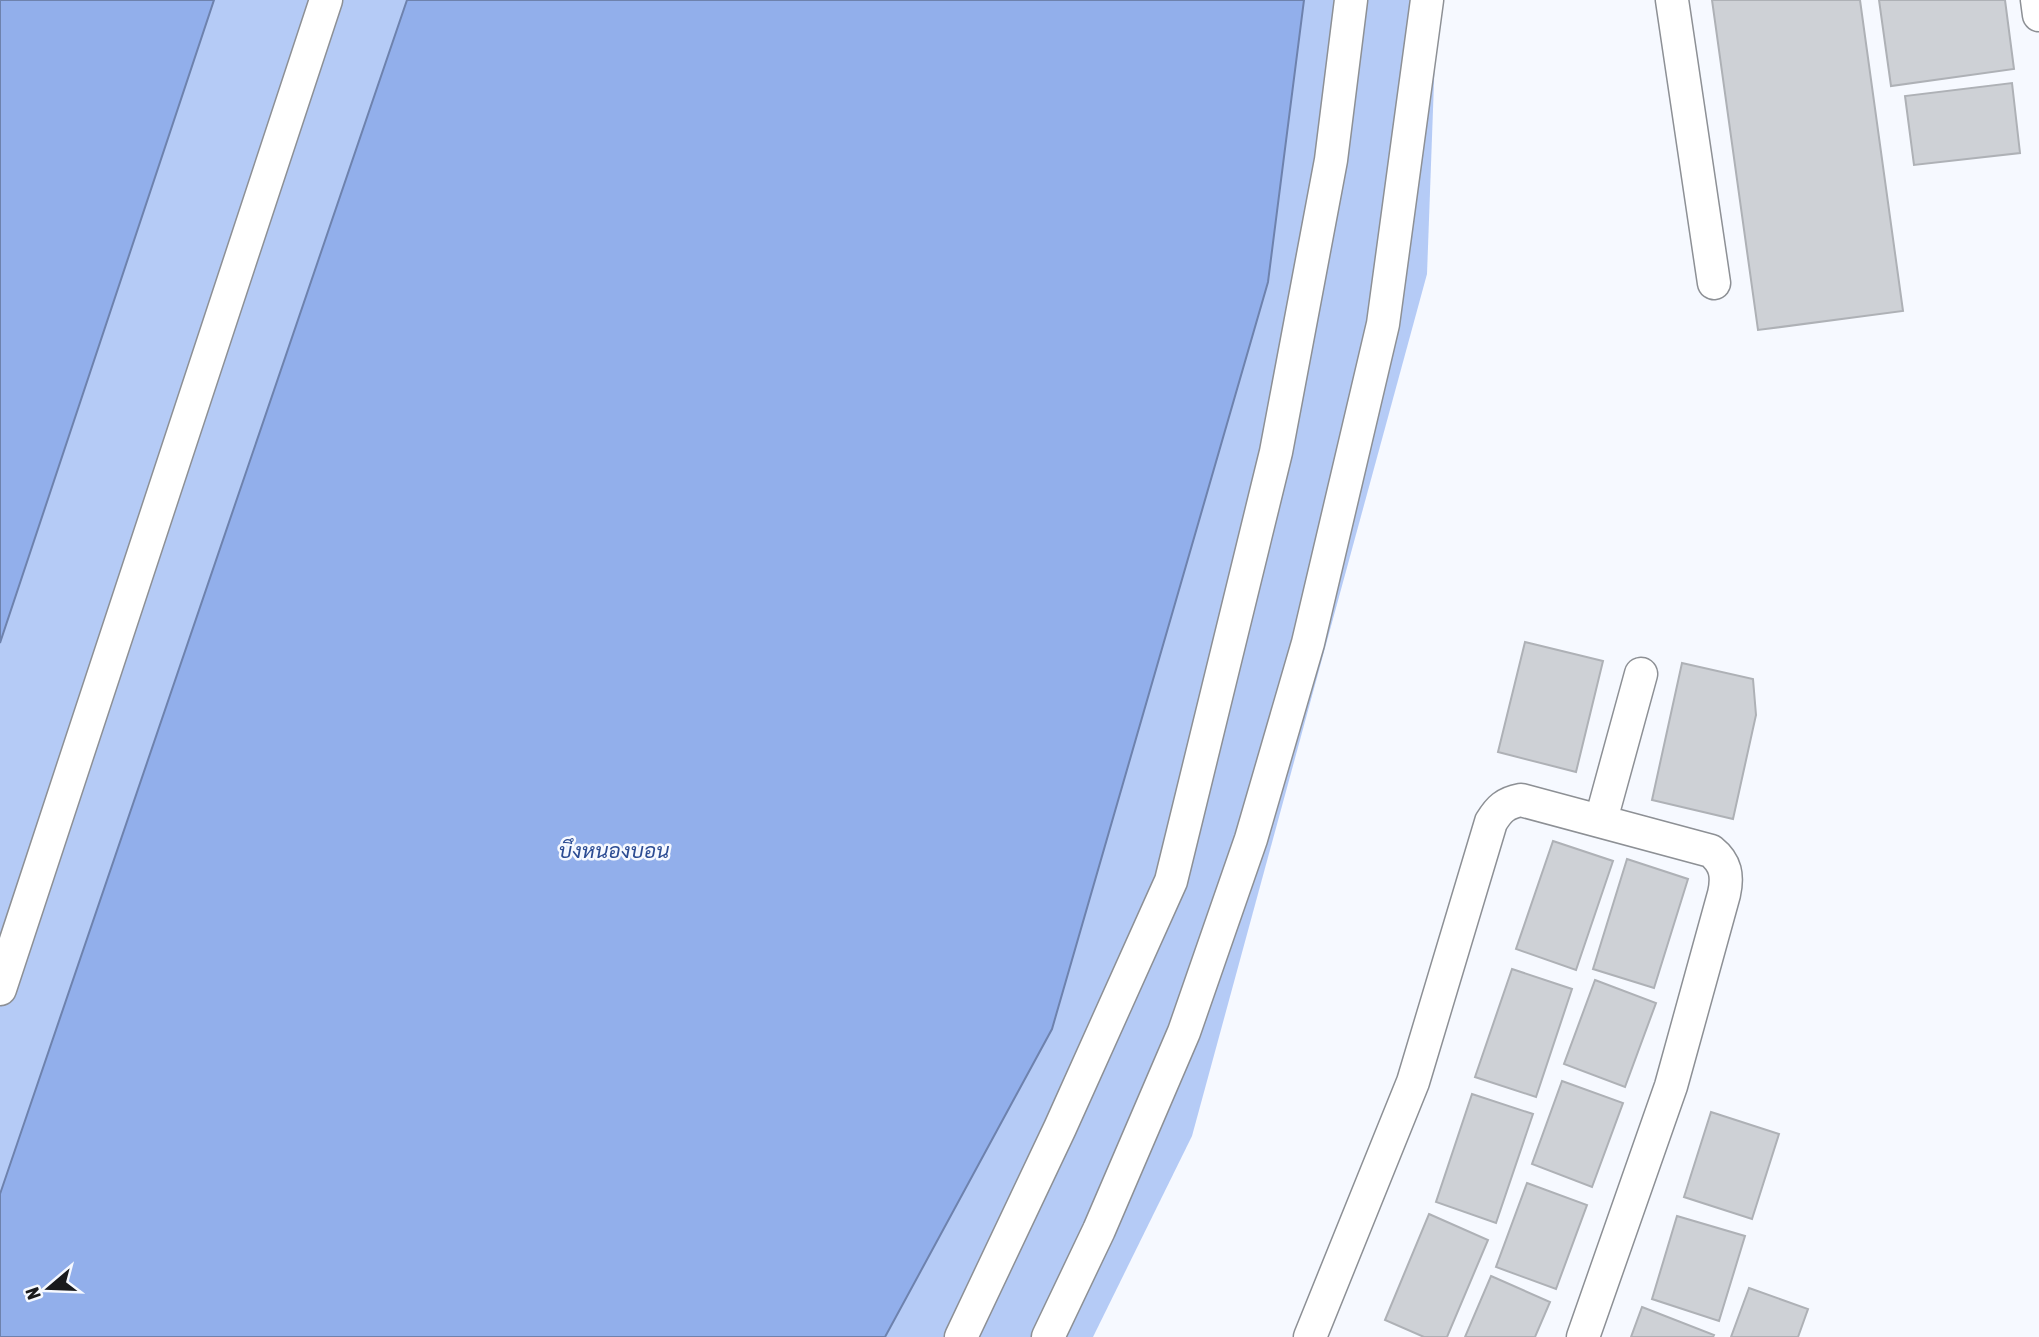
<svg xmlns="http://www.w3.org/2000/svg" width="2039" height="1337" font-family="'Asap Condensed',Sarabun,sans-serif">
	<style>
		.green { fill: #b5cbf6 }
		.water { fill: #92afeb; stroke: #6e82ad; stroke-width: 2 }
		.building { fill: #ced1d6; stroke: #aeb1b6; stroke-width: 2 }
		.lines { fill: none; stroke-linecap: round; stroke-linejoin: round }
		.minor-casing { stroke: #8d9095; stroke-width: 35 }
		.minor { stroke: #fff; stroke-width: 32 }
		.labels { text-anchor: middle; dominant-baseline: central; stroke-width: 5; stroke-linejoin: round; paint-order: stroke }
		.water-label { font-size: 21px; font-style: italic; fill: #2c4c93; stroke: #f6f9ff }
	</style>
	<rect width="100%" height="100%" fill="#f6f9ff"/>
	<path class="green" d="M0 0H1437L1427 274 1192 1136 1093 1337H0Z"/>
	<path class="water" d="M0 0H214L0 643Z
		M407 0H1304L1268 282 1052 1029 885 1337H0V1194Z"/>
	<path class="building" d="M1712 0H1860L1903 311 1758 330Z
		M1879 0H2005L2014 69 1891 86Z
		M2012 83 2020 153 1914 165 1905 96Z
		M1525 642 1603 661 1576 772 1498 752Z
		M1682 663 1753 679 1756 715 1733 819 1652 800Z
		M1553 841 1613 861 1576 970 1516 949Z
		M1627 859 1688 879 1654 988 1593 969Z
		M1512 969 1572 989 1536 1097 1475 1077Z
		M1595 980 1656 1003 1625 1087 1564 1064Z
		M1562 1081 1623 1103 1592 1187 1532 1164Z
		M1472 1094 1533 1114 1496 1223 1436 1202Z
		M1711 1112 1779 1134 1752 1219 1684 1197Z
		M1527 1183 1587 1205 1556 1289 1496 1267Z
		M1429 1214 1488 1240 1447 1337H1424L1385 1320Z
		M1677 1216 1745 1236 1719 1321 1652 1299Z
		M1491 1276 1550 1302 1535 1337H1465Z
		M1749 1288 1808 1309 1798 1337H1731Z
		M1642 1307 1714 1335 1713 1337H1631Z"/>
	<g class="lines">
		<defs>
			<path id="minor" d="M1672 0 1714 283
				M2037 0 2039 15
				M1601 820 1641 674
				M0 989 326 0
				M961 1337 1060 1128 1171 881 1276 452 1331 160 1351 0
				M1048 1337 1099 1230 1184 1032 1251 839 1308 643 1383 324 1427 0
				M1310 1337 1413 1082 1491 822C1499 809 1505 803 1521 800L1711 851C1726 863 1728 876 1724 894L1671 1086 1583 1337"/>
		</defs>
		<use href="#minor" class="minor-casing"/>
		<use href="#minor" class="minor"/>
	</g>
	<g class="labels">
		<g class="water-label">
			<text x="614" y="850">บึงหนองบอน</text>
		</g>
	</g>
	<g transform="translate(49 1288) rotate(251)" stroke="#f6f9ff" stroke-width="5" paint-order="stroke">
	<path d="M0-5L12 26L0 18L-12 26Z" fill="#191a1c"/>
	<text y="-10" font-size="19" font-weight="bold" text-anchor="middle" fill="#191a1c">N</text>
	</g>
</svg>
